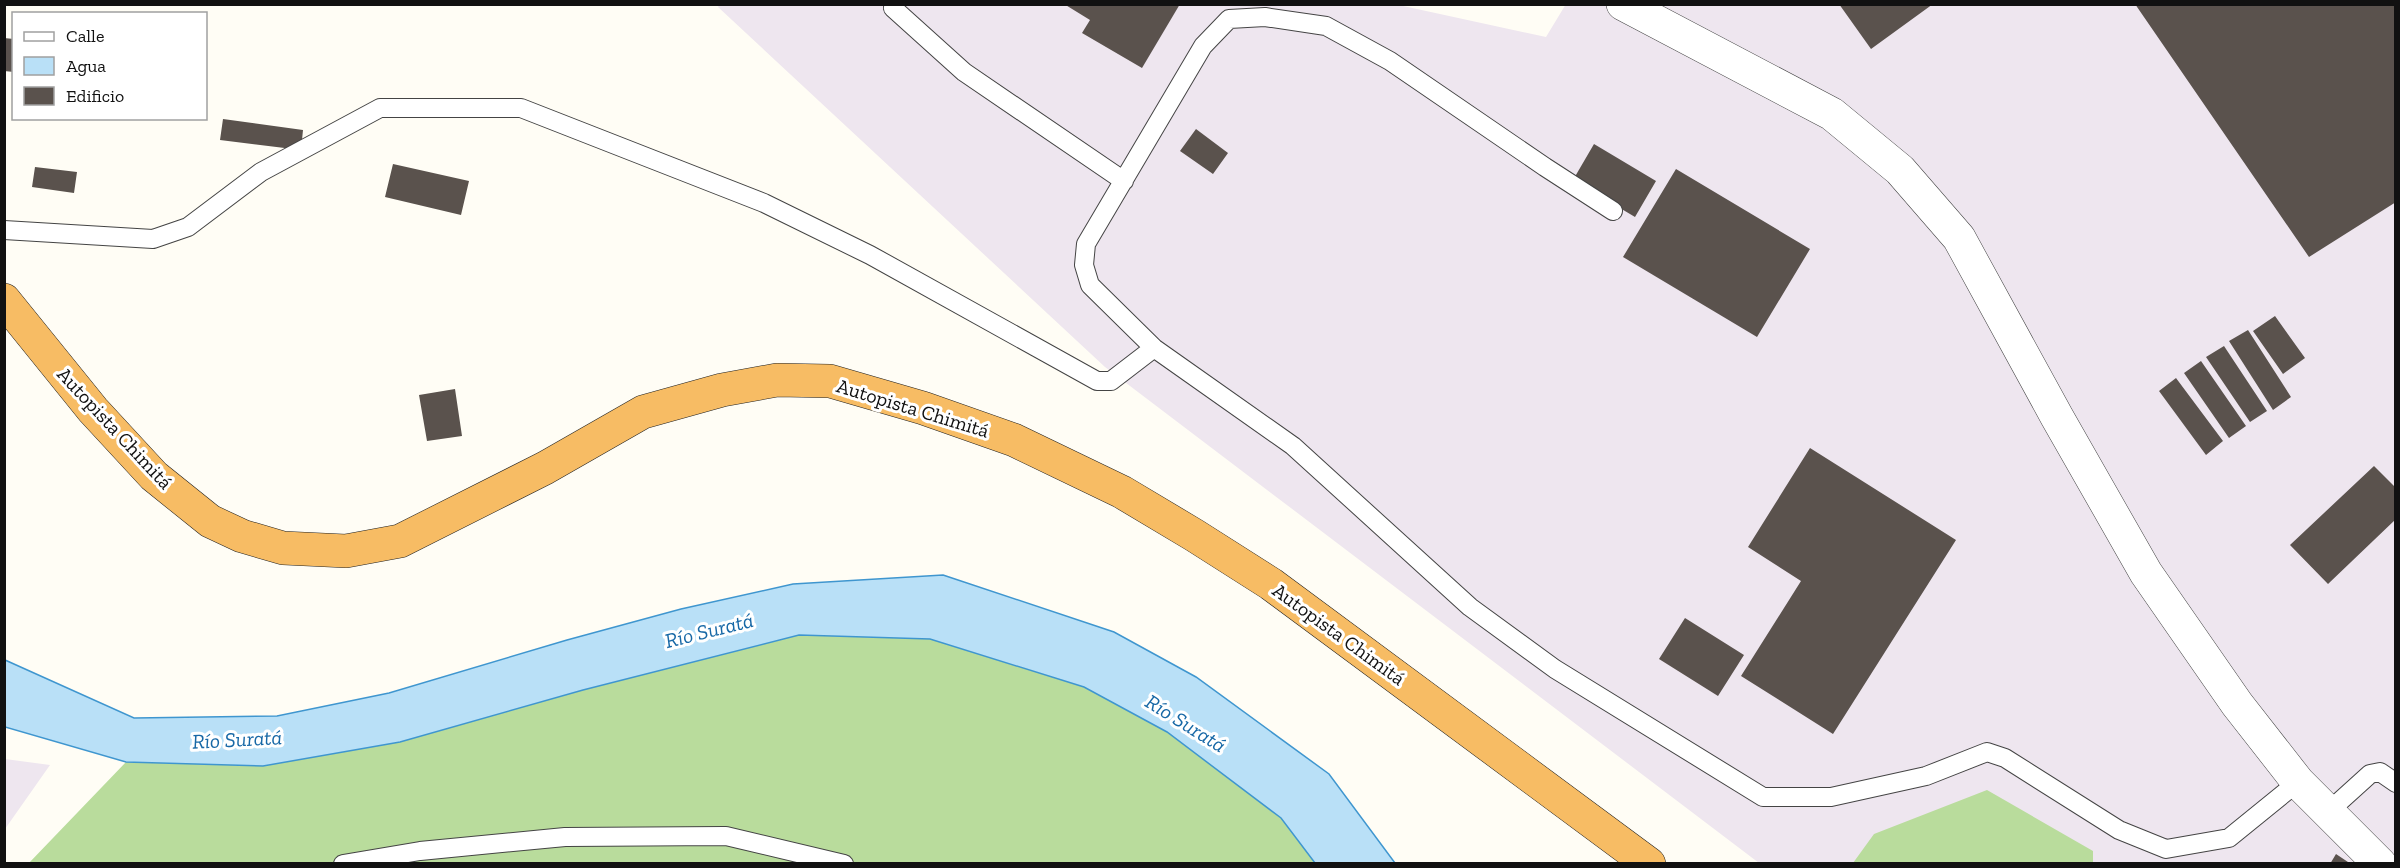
<svg xmlns="http://www.w3.org/2000/svg" width="2400" height="868" font-family="'Zilla Slab',serif">
	<style>
		.industrial { fill: #eee6ef }
		.forest { fill: #b9dc9c }
		.water { fill: #b9e0f7; stroke: #3f96cf; stroke-width: 1.5 }
		.building { fill: #5a524d }
		.lines { fill: none; stroke-linecap: round; stroke-linejoin: round }
		.service-casing { stroke: #444; stroke-width: 20 }
		.minor-casing { stroke: #444; stroke-width: 34 }
		.trunk-casing { stroke: #222; stroke-width: 34 }
		.service { stroke: #fff; stroke-width: 18 }
		.minor { stroke: #fff; stroke-width: 33 }
		.trunk { stroke: #f7bc64; stroke-width: 33 }
		.labels { text-anchor: middle; dominant-baseline: central; stroke-width: 6; stroke-linejoin: round; paint-order: stroke }
		.street-label { font-size: 20px; fill: #111; stroke: #fff }
		.water-label { font-size: 21px; font-style: italic; fill: #1768a6; stroke: #fff }
	</style>
	<rect width="100%" height="100%" fill="#fffdf5"/>
	<path class="industrial" d="M720 4H1394L1546 37 1566 4 2395 5V863H1759L1105 367 718 7Z
		M5 759 50 765 5 829 4 759Z"/>
	<path class="forest" d="M799 635 930 639 1084 687 1167 732 1281 818 1315 863 28 864 126 762 263 766 400 742 583 690Z
		M1987 790 2093 851V863H1853L1874 834Z"/>
	<path class="water" d="M943 575 1114 632 1196 677 1329 774 1395 863H1315L1281 818 1167 732 1084 687 930 639 799 635 583 690 400 742 263 766 126 762 5 727V660L134 718 277 716 389 693 567 640 681 609 793 584Z"/>
	<path class="building" d="M1064 4H1180L1142 68 1082 33 1090 20Z
		M1839 4H1933L1871 49Z
		M2135 4H2396V202L2309 257Z
		M4 38 14 39V72L4 71Z
		M223 119 303 130 301 150 220 140Z
		M1196 129 1228 153 1213 174 1180 151Z
		M1594 144 1656 181 1635 217 1573 180Z
		M393 164 469 181 461 215 385 197Z
		M35 167 77 172 74 193 32 187Z
		M1676 169 1810 249 1757 337 1623 257Z
		M2275 316 2305 358 2283 374 2253 331Z
		M2248 330 2291 397 2273 410 2229 341Z
		M2224 346 2267 411 2250 422 2206 357Z
		M2201 361 2246 426 2229 438 2184 373Z
		M2176 378 2223 441 2206 455 2159 391Z
		M455 389 462 436 427 441 419 395Z
		M1810 448 1956 540 1833 734 1741 676 1801 581 1748 547Z
		M2374 466 2396 488V519L2328 584 2290 545Z
		M1685 618 1744 655 1718 696 1659 659Z
		M2336 854 2351 864H2330Z"/>
	<g class="lines">
		<defs>
			<path id="service" d="M895 4 893 8 964 72 1124 181
				M1613 211 1545 167 1390 61 1326 26 1265 17 1229 19 1203 46 1086 244 1084 265 1090 285 1154 348 1293 446 1470 607 1555 669 1763 797H1831L1926 776 1987 752 2005 758 2119 830 2166 849 2229 838 2298 782
				M4 230 153 239 188 227 261 172 380 108H521L764 203 870 255 1097 381H1111L1154 348
				M2328 812 2370 774 2380 772 2396 783
				M343 864 420 851 565 837 726 836 844 864"/>
			<path id="minor" d="M1623 4 1832 114 1900 170 1959 238 2057 417 2146 573 2237 704 2298 782 2380 864"/>
			<path id="trunk" d="M4 300 93 410 154 476 210 521 242 536 283 548 346 551 400 541 545 468 643 412 722 390 777 380 830 381 923 408 1014 440 1122 492 1194 535 1271 584 1649 864"/>
		</defs>
		<use href="#service" class="service-casing"/>
		<use href="#minor" class="minor-casing"/>
		<use href="#trunk" class="trunk-casing"/>
		<use href="#service" class="service"/>
		<use href="#minor" class="minor"/>
		<use href="#trunk" class="trunk"/>
	</g>
	<g class="labels">
		<g class="street-label">
			<text transform="translate(913 408) rotate(17)">Autopista Chimitá</text>
			<text transform="translate(115 428) rotate(47)">Autopista Chimitá</text>
			<text transform="translate(1339 634) rotate(36)">Autopista Chimitá</text>
		</g>
		<g class="water-label">
			<text transform="translate(709 630) rotate(-14)">Río Suratá</text>
			<text transform="translate(1186 723) rotate(32)">Río Suratá</text>
			<text transform="translate(237 739) rotate(-3)">Río Suratá</text>
		</g>
	</g>
	<rect width="2400" height="868" fill="none" stroke="#111111" stroke-width="12"/>
	<rect x="12" y="12" width="195" height="108" fill="#ffffff" stroke="#a0a0a0" stroke-width="1.5"/>
	<rect x="24" y="32" width="30" height="9" fill="#ffffff" stroke="#a0a0a0" stroke-width="1.5"/>
	<text x="66" y="42" font-size="18" fill="#111111">Calle</text>
	<rect x="24" y="57" width="30" height="18" fill="#b9e0f7" stroke="#a0a0a0" stroke-width="1.5"/>
	<text x="66" y="72" font-size="18" fill="#111111">Agua</text>
	<rect x="24" y="87" width="30" height="18" fill="#5a524d" stroke="#a0a0a0" stroke-width="1.5"/>
	<text x="66" y="102" font-size="18" fill="#111111">Edificio</text>
</svg>
